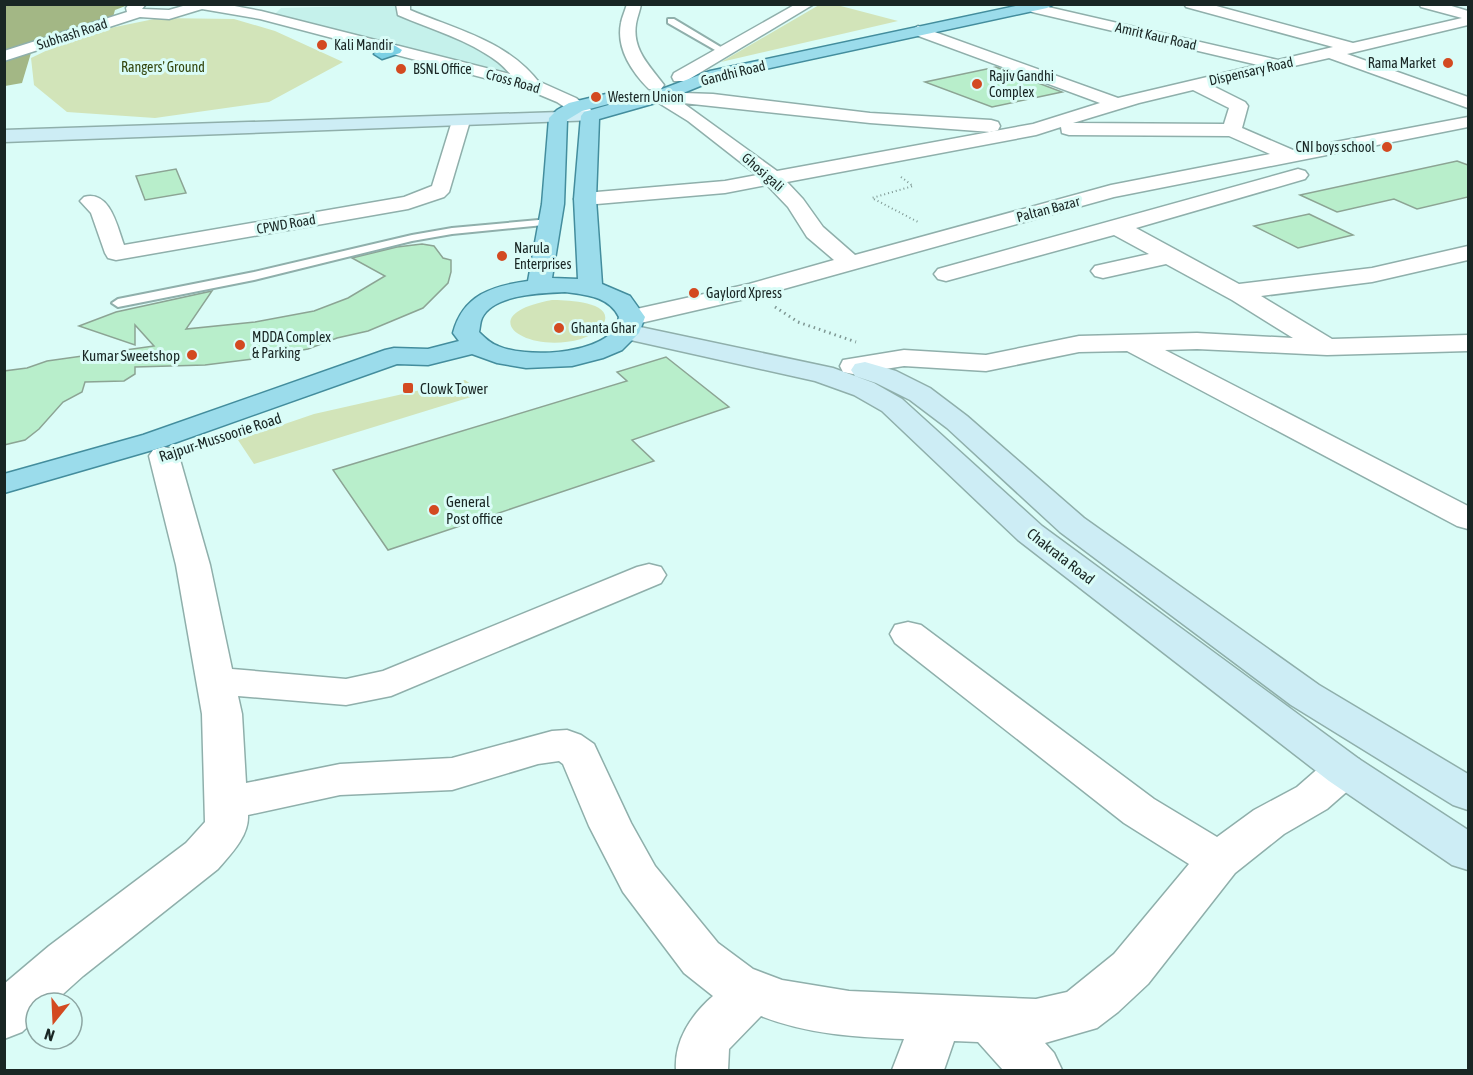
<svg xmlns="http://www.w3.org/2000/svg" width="1473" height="1075" font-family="'Asap Condensed',sans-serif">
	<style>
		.built { fill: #c5f1eb }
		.green { fill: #d2e4b9 }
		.forest { fill: #a3b785 }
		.building { fill: #b8eecb; stroke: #8ca494; stroke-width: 1.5 }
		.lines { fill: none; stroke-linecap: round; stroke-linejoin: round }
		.service-casing { stroke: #8fafab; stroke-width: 4 }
		.minor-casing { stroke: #8fafab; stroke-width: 3 }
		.tertiary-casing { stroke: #8fafab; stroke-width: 3 }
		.secondary-casing { stroke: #8fafab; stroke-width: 3 }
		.primary-casing { stroke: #438d9d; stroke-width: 3 }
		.trunk-casing { stroke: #438d9d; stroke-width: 3 }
		.path-far1 { stroke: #7f9793; stroke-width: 2; stroke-dasharray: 1 3; stroke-linecap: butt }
		.path { stroke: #7f9793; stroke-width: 3; stroke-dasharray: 1.5 4; stroke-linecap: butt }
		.service { fill: #fff; fill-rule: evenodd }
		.minor { fill: #fff; fill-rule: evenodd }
		.tertiary { fill: #fff; fill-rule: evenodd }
		.secondary { fill: #cdedf5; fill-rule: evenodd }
		.primary { fill: #9bdceb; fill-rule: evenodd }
		.trunk { fill: #7ad0e4; fill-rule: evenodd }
		.poi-dot { fill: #d34a21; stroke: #dafcf7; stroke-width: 2 }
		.labels { text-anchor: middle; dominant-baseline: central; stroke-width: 6; stroke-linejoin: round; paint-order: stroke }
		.far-street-label { font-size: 14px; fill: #192624; stroke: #dafcf7 }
		.far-poi-label { font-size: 14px; fill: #192624; stroke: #dafcf7; text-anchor: start }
		.far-park-label { font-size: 14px; fill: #33460e; stroke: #dafcf7 }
		.poi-label { font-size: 15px; fill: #192624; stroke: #dafcf7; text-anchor: start }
		.street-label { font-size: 15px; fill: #192624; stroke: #dafcf7 }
	</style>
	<rect width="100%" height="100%" fill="#dafcf7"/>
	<path class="built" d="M395 5 491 54 516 76 274 15 281 8Z"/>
	<path class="green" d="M819 5H837L898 21 721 62Z
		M159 18 234 19 275 31 343 62 269 102 155 118 67 112 34 85 31 58 81 34Z
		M552 300C564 300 614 301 604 323 600 332 589 336 581 339 525 355 470 315 552 300Z
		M465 380 484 393 254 464 238 440 314 414Z"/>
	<path class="forest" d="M4 5H128L115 10 113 17 34 43 22 83 5 86Z"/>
	<path class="building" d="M996 67 1062 92 992 107 925 82Z
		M1457 161 1468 165V197L1417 209 1394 199 1337 212 1300 195Z
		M176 169 186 193 145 200 136 176Z
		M1309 214 1353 235 1298 248 1254 226Z
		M422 244 434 246 443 258 451 260V272L448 283 423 308 368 331 337 338 308 349 253 359 205 365 135 367V374L124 381 85 382 82 392 63 402 39 429 25 440 4 445V371L27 368 47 361 154 346 135 325V345L79 326 116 312 212 291 186 329 255 322 314 311 348 298 385 276 352 258 397 247Z
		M666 357 729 407 632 440 654 461 388 550 333 470 627 381 617 372Z"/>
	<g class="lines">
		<defs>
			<path id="service" d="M668 19H674L729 52 722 54 668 23Z
				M550 219 554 220V224L452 234 412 241 254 280 118 307 112 303 118 299 254 272 412 235 452 228Z"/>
			<path id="minor" d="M396 4H410V10C457 30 509 41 541 85L538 89C522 93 510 71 498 62 467 39 433 30 398 15Z
				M627 4H641C640 11 637 17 636 24 632 50 650 66 664 85L661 89H649C632 72 616 48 621 23 622 17 625 11 627 4Z
				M1035 4 1278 60 1333 47 1186 7 1184 4H1209L1353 43 1462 18 1421 7 1419 4H1445L1468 11V25L1347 54 1468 97V108L1329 58 1211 85 1245 102 1248 106 1242 128 1293 150 1468 117V127L1114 197 762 295 632 325 623 322 619 317 623 312 749 284 834 260 807 237 788 207 767 185 725 193 585 205 578 203 574 199 578 195 585 193 725 181 757 175 688 121 654 100 651 96 654 92 713 94 870 113 991 120 998 122 1000 126 998 130 991 132 870 123 683 103 777 171 1033 124 1100 103 913 34 910 31 918 26 1118 98 1258 65 1032 12 1025 8 1027 5ZM1193 90 1229 108 1224 124 1073 123 1139 103ZM1061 127 1062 133 1069 135 1229 136 1270 154 1111 185 855 255 823 227 803 199 787 182 1036 135Z
				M461 116 467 117 470 121 449 192 444 197 408 209 116 260 108 258 105 253 91 213 80 201 84 197C110 190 117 226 124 245L404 197 432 186 452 121 455 117Z
				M1298 169 1305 171 1308 175 1305 179 1136 228 1239 284 1372 268 1468 246V260L1372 282 1261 296 1332 339 1468 335V351L1327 355 1197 349 1165 350 1468 506V529L1457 526 1127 351 1079 352 986 371 904 366 853 374 843 372 840 366 843 360 904 350 986 355 1079 336 1197 333 1293 338 1232 300 1166 264 1103 278 1095 276 1091 271 1095 266 1149 254 1114 235 946 281 938 279 934 274 938 269Z
				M164 447 175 450 179 456 210 565 232 669 346 679 383 671 637 567 649 564 661 567 666 575 661 583 391 696 346 705 238 696 242 714 246 783 340 764 452 758 552 731 567 730 581 735 594 744 631 823 655 866 718 943 753 969 782 980 849 991 1036 999 1067 992 1114 954 1189 864 1124 823 895 643 890 634 895 625 908 622 921 625 1154 799 1217 837 1254 810 1297 787 1329 759 1344 755 1359 759 1365 770 1359 781 1327 809 1284 834 1235 873 1148 984 1118 1012 1097 1028 1045 1043 1054 1053 1062 1070H1003L978 1042 954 1041 944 1070H892L904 1039C855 1037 807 1034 761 1016L729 1049 728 1070H676C674 1041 691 1015 713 996L684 973 623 892 589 826 563 764 559 761 538 764 452 790 340 795 248 815C249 836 231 854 218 869L83 976 53 1003H36V1019L22 1032 4 1039V984L49 946 186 843 205 822 202 714 176 565 149 456 153 450Z"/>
			<path id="tertiary" d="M129 4H146L142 9 169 10 190 4H224L261 11 538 81 576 98 599 116 596 120H584L557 102 526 89 260 19 202 9 169 19 140 17 4 61V51L127 12 126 8Z
				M796 4H814L686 81H674L672 77 674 73Z"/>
			<path id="secondary" d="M590 111 596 112 599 116 596 120 4 142V130Z
				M626 324 833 368 874 383 902 399 1042 526 1359 759 1468 830V870L1452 865 1329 781 1018 540 882 411 854 395 815 381 617 337 613 332 617 327Z
				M865 362 896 371 930 388 967 416 1084 518 1319 685 1468 774V810L1453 805 1291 705 1060 532 947 428 910 400 876 383 855 376 851 370 855 364Z"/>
			<path id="primary" d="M1025 4H1054L1047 8 715 80 666 100 599 119 596 199 602 284 630 296 645 317 639 333 622 350 603 358 572 366 526 368 497 363 472 354 428 365 397 364 163 447 4 493V474L143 435 385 350 394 348 428 349 459 341 453 333C463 295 492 286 528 281L542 204 549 118 557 110 569 103 610 93 616 94 619 98 616 102 582 111 567 120 564 204 552 278 578 279 574 199 581 116 584 112 654 92 710 71ZM565 292C586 295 609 296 619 317 618 321 616 327 614 330 594 355 525 358 498 346 490 343 485 338 479 332 480 328 480 322 482 318 493 294 543 293 565 292Z"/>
			<path id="trunk" d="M394 45 402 50 400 53 382 59 374 54 376 51Z"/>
		</defs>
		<use href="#service" class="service-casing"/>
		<use href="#minor" class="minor-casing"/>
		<use href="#tertiary" class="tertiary-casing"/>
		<use href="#secondary" class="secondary-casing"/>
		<use href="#primary" class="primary-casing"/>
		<use href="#trunk" class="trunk-casing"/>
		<path class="path-far1" d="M901 177 913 186 872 198 918 222"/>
		<path class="path" d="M775 307 798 322 856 342"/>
		<use href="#service" class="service"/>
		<use href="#minor" class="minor"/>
		<use href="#tertiary" class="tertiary"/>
		<use href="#secondary" class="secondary"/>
		<use href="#primary" class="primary"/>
		<use href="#trunk" class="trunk"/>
	</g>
	<g class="poi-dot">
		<circle cx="322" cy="45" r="6"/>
		<circle cx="1448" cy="63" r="6"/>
		<circle cx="401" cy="69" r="6"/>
		<circle cx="977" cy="84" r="6"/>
		<circle cx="596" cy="97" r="6"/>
		<circle cx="1387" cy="147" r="6"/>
		<circle cx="502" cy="256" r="6"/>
		<circle cx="694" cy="293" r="6"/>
		<circle cx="559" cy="328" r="6"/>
		<circle cx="240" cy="345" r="6"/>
		<circle cx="192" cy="355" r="6"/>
		<rect x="402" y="382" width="12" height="12" rx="3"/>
		<circle cx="434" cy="510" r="6"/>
	</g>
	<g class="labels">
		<g class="far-street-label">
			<text transform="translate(72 34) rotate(-18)">Subhash Road</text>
			<text transform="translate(1156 36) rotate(13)">Amrit Kaur Road</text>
			<text transform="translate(1251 71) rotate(-13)">Dispensary Road</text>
			<text transform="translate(733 73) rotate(-14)">Gandhi Road</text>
			<text transform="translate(513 81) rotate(16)">Cross Road</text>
			<text transform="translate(763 172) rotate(41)">Ghosi gali</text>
			<text transform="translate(1048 209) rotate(-15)">Paltan Bazar</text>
			<text transform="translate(286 224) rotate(-10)">CPWD Road</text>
		</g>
		<g class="far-poi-label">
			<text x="334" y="45">Kali Mandir</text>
			<text x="1436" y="63" text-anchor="end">Rama Market</text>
			<text x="413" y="69">BSNL Office</text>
			<text x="989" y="76">Rajiv Gandhi<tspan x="989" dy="16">Complex</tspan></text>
			<text x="608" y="97">Western Union</text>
			<text x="1375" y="147" text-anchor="end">CNI boys school</text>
			<text x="514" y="248">Narula<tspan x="514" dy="16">Enterprises</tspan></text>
			<text x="706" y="293">Gaylord Xpress</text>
			<text x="571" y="328">Ghanta Ghar</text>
			<text x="252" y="337">MDDA Complex<tspan x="252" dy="16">&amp; Parking</tspan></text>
		</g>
		<g class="far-park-label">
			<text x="163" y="67">Rangers' Ground</text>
		</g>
		<g class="poi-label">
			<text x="180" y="355" text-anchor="end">Kumar Sweetshop</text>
			<text x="420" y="388">Clowk Tower</text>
			<text x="446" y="501">General<tspan x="446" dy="17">Post office</tspan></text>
		</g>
		<g class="street-label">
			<text transform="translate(220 437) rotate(-18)">Rajpur-Mussoorie Road</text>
			<text transform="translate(1061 556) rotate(38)">Chakrata Road</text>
		</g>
	</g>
	<rect width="1473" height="1075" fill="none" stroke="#192624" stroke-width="12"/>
	<g transform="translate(54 1021) rotate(198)"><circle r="28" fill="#dafcf7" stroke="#8da6a3" stroke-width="1.5"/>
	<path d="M0-4.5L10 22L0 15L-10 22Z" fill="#d34a21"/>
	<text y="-9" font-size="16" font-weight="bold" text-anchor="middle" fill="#192624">N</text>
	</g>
</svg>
